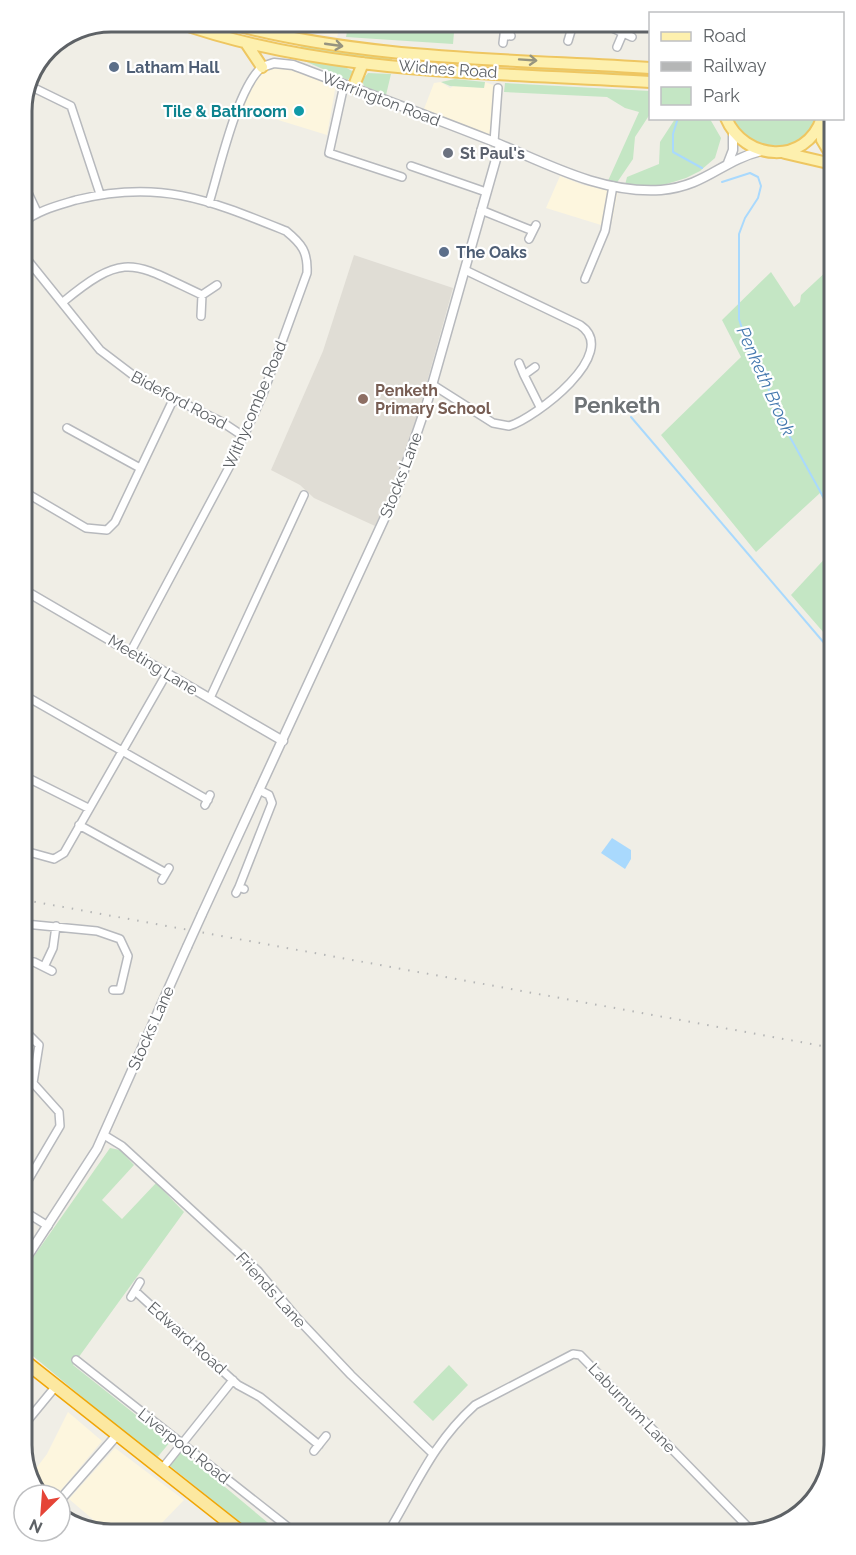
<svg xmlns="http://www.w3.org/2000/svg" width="856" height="1555" font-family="Raleway,sans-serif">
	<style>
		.commercial { fill: #fdf6de }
		.education { fill: #e0ddd5 }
		.green { fill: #c4e6c4 }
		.water { fill: #a9d9fd }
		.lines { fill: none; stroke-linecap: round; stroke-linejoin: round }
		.stream { stroke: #a9d9fd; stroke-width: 2 }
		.minor-casing { stroke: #b7b9bd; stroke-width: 10 }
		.tertiary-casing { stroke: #b7b9bd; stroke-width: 11 }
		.primary-casing { stroke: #eec661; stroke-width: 14 }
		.trunk-casing { stroke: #f0a606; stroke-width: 15 }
		.minor { stroke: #fff; stroke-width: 7 }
		.tertiary { stroke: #fff; stroke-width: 8 }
		.primary { stroke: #fdf0ae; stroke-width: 10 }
		.trunk { stroke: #fce8a0; stroke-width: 12 }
		.rail { stroke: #b5b6b6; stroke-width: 2; stroke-dasharray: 1.5 8; stroke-linecap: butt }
		.tertiary-bridge-casing { stroke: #b7b9bd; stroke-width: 11; stroke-linecap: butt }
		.tertiary-bridge { stroke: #fff; stroke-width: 8 }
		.oneway { stroke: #96947f }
		.service-dot { fill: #5c6f8a; stroke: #fff; stroke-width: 2 }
		.culture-dot { fill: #0f9aa8; stroke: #fff; stroke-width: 2 }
		.worship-dot { fill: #6b7280; stroke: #fff; stroke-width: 2 }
		.education-dot { fill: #8d6e63; stroke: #fff; stroke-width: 2 }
		.labels { text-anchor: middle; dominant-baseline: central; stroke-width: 4.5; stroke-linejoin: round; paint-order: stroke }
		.service-label { font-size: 16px; font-weight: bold; fill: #4e5e75; stroke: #fff; text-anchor: start }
		.street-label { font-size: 16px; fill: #5e6266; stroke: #fff }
		.culture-label { font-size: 16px; font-weight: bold; fill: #0d838f; stroke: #fff; text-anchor: end }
		.worship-label { font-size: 16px; font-weight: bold; fill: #5b616d; stroke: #fff; text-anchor: start }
		.education-label { font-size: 16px; font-weight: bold; fill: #785e54; stroke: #fff; text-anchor: start }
		.water-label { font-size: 18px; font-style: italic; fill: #4579af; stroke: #fff }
		.district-label { font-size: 22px; font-weight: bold; fill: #6f7478; stroke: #fff }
		.rim { fill: none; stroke: #5e6266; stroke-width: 3 }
	</style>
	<rect width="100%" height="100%" fill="#f0eee6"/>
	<path class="commercial" d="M250 21H333L340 26 337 37Z
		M276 65 290 66 336 84 327 135 239 108 249 79Z
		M441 82 450 88 455 85 484 88 485 82 496 86 489 138 424 109 434 83Z
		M560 176 583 185 618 191 612 222 601 225 546 208Z
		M68 1412 102 1441 57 1495H42L28 1479 47 1454Z
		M115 1448 184 1500 152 1533 110 1534 69 1499Z"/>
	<path class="education" d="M354 255 453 288 417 418 395 482 375 526 314 498 300 485 271 470 323 351Z"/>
	<path class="green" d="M349 21H455L453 44 346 37Z
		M301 45 392 56V61L300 50Z
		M300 59 343 66 354 72 348 80Z
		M521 64 650 72V78L521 70Z
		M368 73 391 74 386 95 364 86 362 80Z
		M455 79 485 82 484 88 450 86 441 82Z
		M505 83 650 91V114L635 137 633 159 616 184 607 183 639 112 625 108 607 97 504 92Z
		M675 119H710L721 138 715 158 700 171 686 178 657 187 625 185 627 177 659 164 660 142Z
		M732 119H817C795 158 755 156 732 119Z
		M829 269 830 515 820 493 756 552 661 435 741 357 722 320 771 272 794 307 800 302 801 295Z
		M830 553 831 641 791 595Z
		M110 1148 120 1150 134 1165 102 1200 122 1219 156 1183 184 1212 73 1365 170 1442 156 1459 27 1351V1266Z
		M449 1365 468 1385 433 1421 413 1402Z
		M178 1448 279 1532H252L165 1462Z"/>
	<path class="water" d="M612 838 631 850V859L625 869 601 853Z"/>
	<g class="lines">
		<path class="stream" d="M678 118 673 134V152L702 168
			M722 182 750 173 758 177 761 186 758 198 745 218 739 234V319L748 347 765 378 776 412 830 509
			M631 417 831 651"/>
		<defs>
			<path id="minor" d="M597 21 632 37
				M504 35 505 21
				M568 41 574 21
				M503 43 504 35 511 36
				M617 47 623 33
				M344 85 329 153 402 177
				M30 86 71 106 100 194
				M494 142 498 88
				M411 166 486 192
				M22 180 37 212
				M209 203C219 171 237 88 262 67
				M481 210 533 231
				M22 223C39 210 56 206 76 200 160 179 209 200 286 231 302 244 308 252 307 273L263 394 234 458 131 651
				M529 239 536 225
				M22 253 100 350 146 385 222 422 243 436
				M585 279 605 231 613 186
				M63 302C126 250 133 263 202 295
				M201 316 202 295 217 285
				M519 363 524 375 535 367
				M524 375 540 407
				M433 385 493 423 509 426C535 418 622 353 580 325L465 270
				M67 428 140 468
				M23 491 86 528 107 530 115 522 173 400
				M24 695 208 800
				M210 698 304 495
				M24 776 88 808
				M205 805 210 795
				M79 825 166 873
				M25 851 54 859 64 853 167 673
				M162 880 169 868
				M239 887 272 803 269 795 259 790
				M236 893 239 887 244 889
				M25 924 97 931 120 939 128 956 120 990H113
				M34 962 52 971
				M44 967 53 948 56 926
				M26 1032 39 1045 33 1083 59 1112 60 1126 27 1182
				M104 1135 122 1146 258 1271 297 1318 351 1375 432 1453
				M27 1213 48 1226
				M135 1291 238 1385 260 1397 319 1445
				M131 1297 140 1282
				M76 1360 293 1531
				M28 1420 56 1386
				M314 1451 326 1436
				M161 1470 233 1380
				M204 1528 209 1533
				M389 1531C417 1484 433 1443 475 1405L573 1354 580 1355 748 1527"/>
			<path id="tertiary" d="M262 67 274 63 293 65C359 90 426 115 492 141 546 163 601 194 661 190 706 186 721 161 761 151
				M728 163 733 150V132
				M24 590 283 741
				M202 914 397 491 427 403 500 145
				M27 1257 97 1149 187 947
				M60 1500 117 1435"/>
			<path id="primary" d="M174 21C323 75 494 72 650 82
				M221 21C358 60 508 59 650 68
				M246 43 262 67
				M353 88 363 63
				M726 118C744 161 806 166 822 118
				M821 123 822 140 828 150
				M785 153 828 163"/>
			<path id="trunk" d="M27 1363 241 1532"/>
		</defs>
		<use href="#minor" class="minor-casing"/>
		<use href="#tertiary" class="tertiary-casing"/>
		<use href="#primary" class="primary-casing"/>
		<use href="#trunk" class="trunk-casing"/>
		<use href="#minor" class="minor"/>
		<use href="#tertiary" class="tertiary"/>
		<use href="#primary" class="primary"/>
		<use href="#trunk" class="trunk"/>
		<path class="rail" d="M25 900 833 1048"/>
		<defs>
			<path id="tertiary-bridge" d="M187 947 202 914"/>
		</defs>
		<use href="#tertiary-bridge" class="tertiary-bridge-casing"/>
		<use href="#tertiary-bridge" class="tertiary-bridge"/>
	</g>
	<defs><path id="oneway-shaft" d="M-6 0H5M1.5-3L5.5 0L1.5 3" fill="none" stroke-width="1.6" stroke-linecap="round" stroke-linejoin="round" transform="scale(1.5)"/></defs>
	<g class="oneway">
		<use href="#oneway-shaft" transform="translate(334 45) rotate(8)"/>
		<use href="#oneway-shaft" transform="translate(528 60) rotate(4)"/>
	</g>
	<g class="service-dot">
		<circle cx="114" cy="67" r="6"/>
		<circle cx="444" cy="252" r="6"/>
	</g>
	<circle class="culture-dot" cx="299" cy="111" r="6"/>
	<circle class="worship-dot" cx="448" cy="153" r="6"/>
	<circle class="education-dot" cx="363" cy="399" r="6"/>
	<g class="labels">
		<g class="service-label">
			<text x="126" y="67">Latham Hall</text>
			<text x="456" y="252">The Oaks</text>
		</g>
		<g class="street-label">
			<text transform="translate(448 69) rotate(4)">Widnes Road</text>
			<text transform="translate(381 99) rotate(21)">Warrington Road</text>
			<text transform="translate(179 400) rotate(28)">Bideford Road</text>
			<text transform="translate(255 405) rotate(-67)">Withycombe Road</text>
			<text transform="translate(401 475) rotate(-69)">Stocks Lane</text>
			<text transform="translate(153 665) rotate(31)">Meeting Lane</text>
			<text transform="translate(151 1028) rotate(-66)">Stocks Lane</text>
			<text transform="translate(271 1290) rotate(48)">Friends Lane</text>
			<text transform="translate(187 1338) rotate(42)">Edward Road</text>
			<text transform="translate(632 1408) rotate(46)">Laburnum Lane</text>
			<text transform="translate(184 1446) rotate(38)">Liverpool Road</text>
		</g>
		<g class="culture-label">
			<text x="287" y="111">Tile &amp; Bathroom</text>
		</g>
		<g class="worship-label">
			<text x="460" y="153">St Paul's</text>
		</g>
		<g class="education-label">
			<text x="375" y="390">Penketh<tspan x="375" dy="18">Primary School</tspan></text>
		</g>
		<g class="water-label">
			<text transform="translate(766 381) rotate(66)">Penketh Brook</text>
		</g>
		<g class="district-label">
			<text x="617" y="405">Penketh</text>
		</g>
	</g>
	<path d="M0 0H856V1555H0ZM111 32H745A79 79 0 0 1 824 111V1445A79 79 0 0 1 745 1524H111A79 79 0 0 1 32 1445V111A79 79 0 0 1 111 32Z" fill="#fff" fill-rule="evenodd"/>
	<path class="rim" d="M111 32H745A79 79 0 0 1 824 111V1445A79 79 0 0 1 745 1524H111A79 79 0 0 1 32 1445V111A79 79 0 0 1 111 32Z"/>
	<rect x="649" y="12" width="195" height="108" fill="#ffffff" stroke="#bfc0c2" stroke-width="1.5"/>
	<rect x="661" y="32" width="30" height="9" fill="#fdf0ae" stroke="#bfc0c2" stroke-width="1.5"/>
	<text x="703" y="42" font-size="18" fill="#5e6266">Road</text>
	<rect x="661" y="62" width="30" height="9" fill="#b5b6b6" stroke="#bfc0c2" stroke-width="1.5"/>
	<text x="703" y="72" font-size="18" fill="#5e6266">Railway</text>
	<rect x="661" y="87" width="30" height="18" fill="#c4e6c4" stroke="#bfc0c2" stroke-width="1.5"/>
	<text x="703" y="102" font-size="18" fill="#5e6266">Park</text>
	<g transform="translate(42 1513) rotate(205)"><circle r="28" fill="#ffffff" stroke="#bfc0c2" stroke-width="1.5"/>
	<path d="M0-4.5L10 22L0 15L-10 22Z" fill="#e54437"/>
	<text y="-9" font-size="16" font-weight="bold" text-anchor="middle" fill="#5e6266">N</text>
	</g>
</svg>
